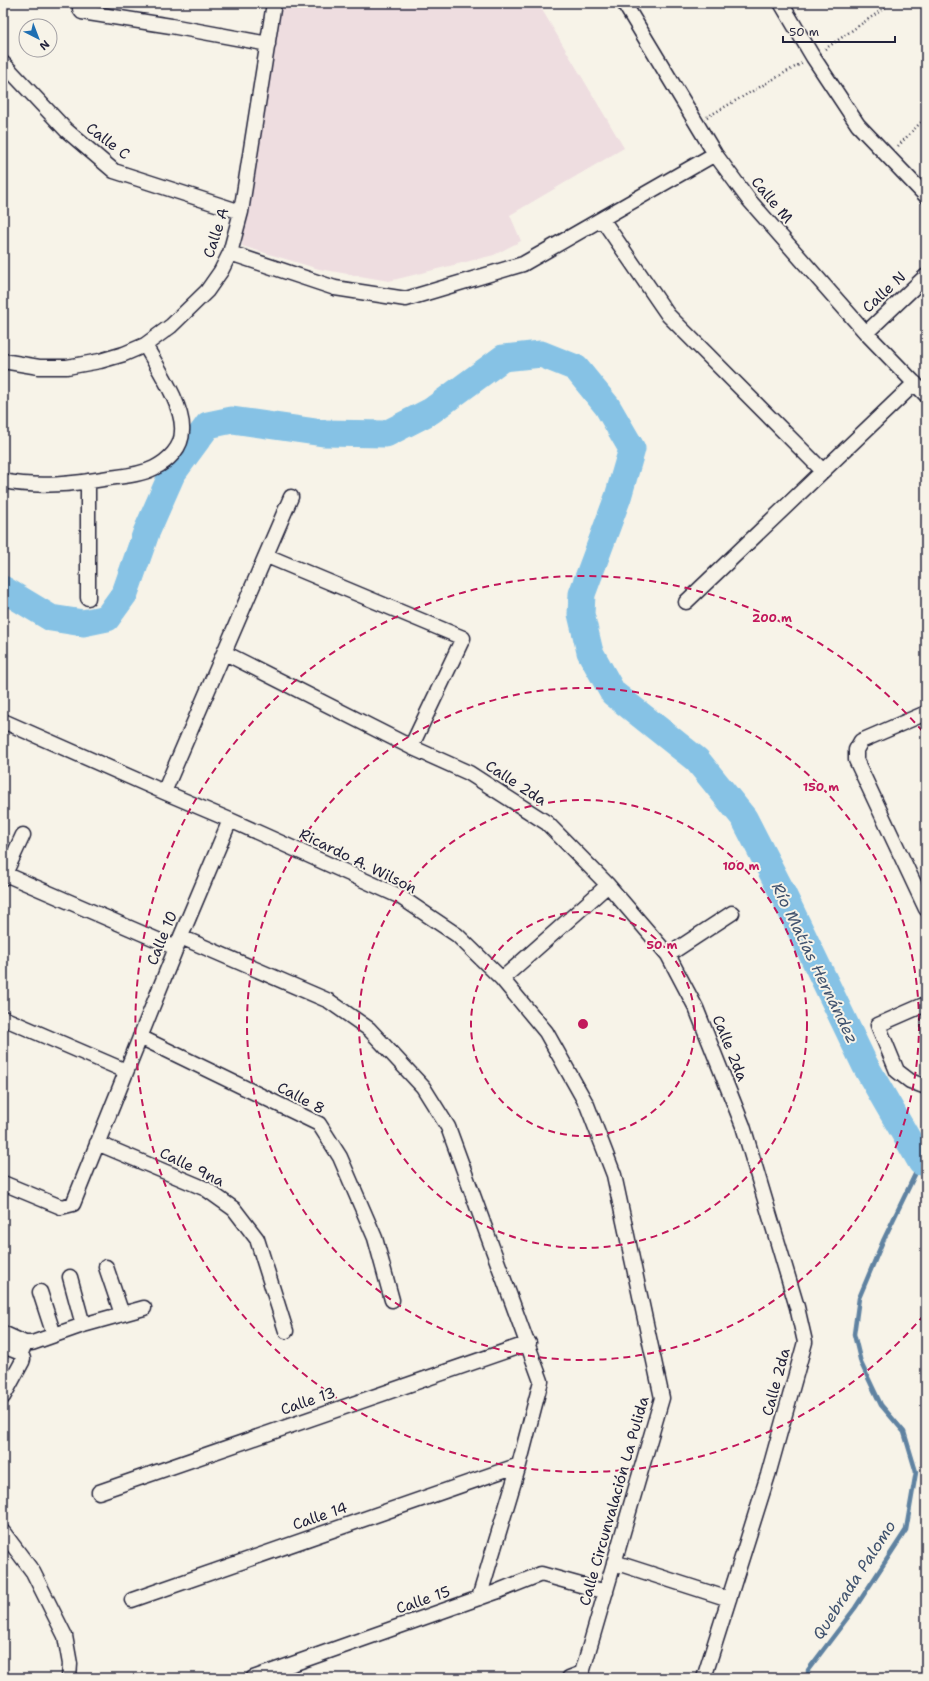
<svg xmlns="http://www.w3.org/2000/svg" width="929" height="1681" font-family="'Shantell Sans',sans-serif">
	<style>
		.built { fill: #eedde0 }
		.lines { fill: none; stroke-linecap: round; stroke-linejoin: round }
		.stream { stroke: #5e82a1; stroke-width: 4.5 }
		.river { stroke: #86c2e5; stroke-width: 27 }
		.minor-casing { stroke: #22223b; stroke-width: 17 }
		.path { stroke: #22223b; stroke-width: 2.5; stroke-dasharray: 1 3; stroke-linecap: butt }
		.minor { stroke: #f7f3e8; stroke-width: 14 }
		.ring { fill: none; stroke: #c2185b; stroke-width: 2; stroke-dasharray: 7 5 }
		.labels { text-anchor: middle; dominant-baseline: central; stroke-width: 4; stroke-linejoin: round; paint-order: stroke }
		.street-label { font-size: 15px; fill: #22223b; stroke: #f7f3e8 }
		.water-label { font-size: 16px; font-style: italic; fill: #40526e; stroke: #f7f3e8 }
		.centre { fill: #c2185b; stroke: #f7f3e8; stroke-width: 2 }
		.ring-label { font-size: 12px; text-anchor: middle; font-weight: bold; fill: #c2185b; stroke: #f7f3e8; stroke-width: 4; stroke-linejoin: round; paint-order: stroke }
	</style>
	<rect width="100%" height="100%" fill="#f7f3e8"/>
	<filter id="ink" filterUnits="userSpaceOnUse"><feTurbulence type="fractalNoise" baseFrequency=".025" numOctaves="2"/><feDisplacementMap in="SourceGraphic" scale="8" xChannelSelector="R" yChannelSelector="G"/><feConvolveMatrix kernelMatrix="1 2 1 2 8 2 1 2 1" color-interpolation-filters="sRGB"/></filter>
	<g filter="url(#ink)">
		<path class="built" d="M281 3H538L624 148 510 215 521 241 494 255 389 281 319 269 242 246 249 189 275 45Z"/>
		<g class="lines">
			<path class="stream" d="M808 1678V1670L855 1608 906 1530 916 1472 904 1432 881 1405 861 1363 854 1334 859 1298 883 1241 921 1162"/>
			<path class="river" d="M3 589 51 618 83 623 107 618 125 593 146 533 172 474 208 425 232 420 323 433 386 434 431 411 503 358 541 354 576 368 607 406 632 449 618 497 582 594 581 614 590 652 613 693 697 760 744 818 781 890 865 1065 921 1162 926 1160"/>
			<defs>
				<path id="minor" d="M81 3 80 9 82 12 171 26 268 44
					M624 3 715 154 749 200 866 333 926 395
					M781 3 813 57 858 125 926 196
					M3 63 66 130 114 171 241 212
					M602 219 668 315 823 471
					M230 253 335 288 406 299 523 264 715 154
					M866 333 926 276
					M3 361 39 367H67L100 361 124 354 145 345 171 326 207 291 221 271 230 253 241 212 274 3
					M3 481C39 488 74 484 109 478 124 476 140 475 154 468 168 461 182 448 182 431 184 406 157 367 145 345
					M267 556 463 638 411 747
					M88 598V481
					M686 602 915 383
					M225 653 411 747 469 773 547 823 608 885 668 955 696 1008 743 1126 797 1307 805 1342 768 1475 704 1678
					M926 713 861 741 856 750V760L926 909
					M3 721 164 792 230 820 399 896 457 935 502 979 546 1032 587 1105 614 1175 662 1398 582 1673 583 1678
					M164 792 291 497
					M5 874 176 948
					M3 878 23 835
					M181 937 329 1001 369 1029 423 1087 448 1127 541 1381 519 1465 479 1598
					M668 955 732 913
					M502 979 608 885
					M926 1004 878 1025 897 1071 910 1081 926 1087
					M3 1018 126 1071
					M140 1037 319 1124 340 1157 375 1238 392 1300
					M97 1143 206 1189 234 1209 257 1239 286 1331
					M3 1183 61 1207 73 1204 176 948 230 820
					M106 1267 122 1314
					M70 1277 83 1325
					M40 1292 54 1335
					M3 1333 25 1343H32L83 1325 144 1308
					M3 1346 21 1353
					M3 1397 22 1362 23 1359 21 1353 25 1343
					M99 1492 529 1343
					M3 1532 33 1572 65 1636 70 1664 69 1678
					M614 1562 729 1599
					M132 1600 519 1465
					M253 1678 496 1592 541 1574 606 1592
					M569 1678 582 1673"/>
			</defs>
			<use href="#minor" class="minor-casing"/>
			<path class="path" d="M825 49 886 7
				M707 117 802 63
				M898 146 926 117"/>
			<use href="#minor" class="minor"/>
		</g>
	</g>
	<g class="ring">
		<circle cx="583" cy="1024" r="112"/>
		<circle cx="583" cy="1024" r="224"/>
		<circle cx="583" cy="1024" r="336"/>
		<path d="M924 1315A448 448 0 1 1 924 733"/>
	</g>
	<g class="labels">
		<g class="street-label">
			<text transform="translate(108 141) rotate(37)">Calle C</text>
			<text transform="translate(772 200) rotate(50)">Calle M</text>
			<text transform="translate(216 233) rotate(-72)">Calle A</text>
			<text transform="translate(884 292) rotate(-43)">Calle N</text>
			<text transform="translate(516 783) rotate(33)">Calle 2da</text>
			<text transform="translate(358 861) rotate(26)">Ricardo A. Wilson</text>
			<text transform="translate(162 938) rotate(-68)">Calle 10</text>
			<text transform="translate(730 1048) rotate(68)">Calle 2da</text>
			<text transform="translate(301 1098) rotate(28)">Calle 8</text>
			<text transform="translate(192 1167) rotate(26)">Calle 9na</text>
			<text transform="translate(776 1382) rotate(-75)">Calle 2da</text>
			<text transform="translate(308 1401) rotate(-19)">Calle 13</text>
			<text transform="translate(614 1501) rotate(-74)">Calle Circunvalación La Pulida</text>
			<text transform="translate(320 1516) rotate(-19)">Calle 14</text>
			<text transform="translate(423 1600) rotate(-19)">Calle 15</text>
		</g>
		<g class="water-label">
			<text transform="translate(815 963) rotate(64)">Río Matías Hernández</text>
			<text transform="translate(854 1580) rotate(-57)">Quebrada Palomo</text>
		</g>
	</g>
	<circle cx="583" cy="1024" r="6" class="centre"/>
	<g class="ring-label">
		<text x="772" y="622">200 m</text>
		<text x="821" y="791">150 m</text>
		<text x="741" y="870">100 m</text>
		<text x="662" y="949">50 m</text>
	</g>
	<rect width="929" height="1681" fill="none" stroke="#f7f3e8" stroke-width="16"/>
	<rect x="8" y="8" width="913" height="1665" fill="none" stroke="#22223b" stroke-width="1.5" filter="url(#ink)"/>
	<g transform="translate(38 38) rotate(138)"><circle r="19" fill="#f7f3e8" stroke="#a29fa3"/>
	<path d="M0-3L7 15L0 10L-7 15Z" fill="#1f6fb2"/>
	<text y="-6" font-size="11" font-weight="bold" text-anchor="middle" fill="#22223b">N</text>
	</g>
	<path d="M783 36v6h112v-6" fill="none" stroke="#22223b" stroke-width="2"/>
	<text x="789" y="36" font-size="12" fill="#22223b" stroke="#f7f3e8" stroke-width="3" paint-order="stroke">50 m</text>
</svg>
